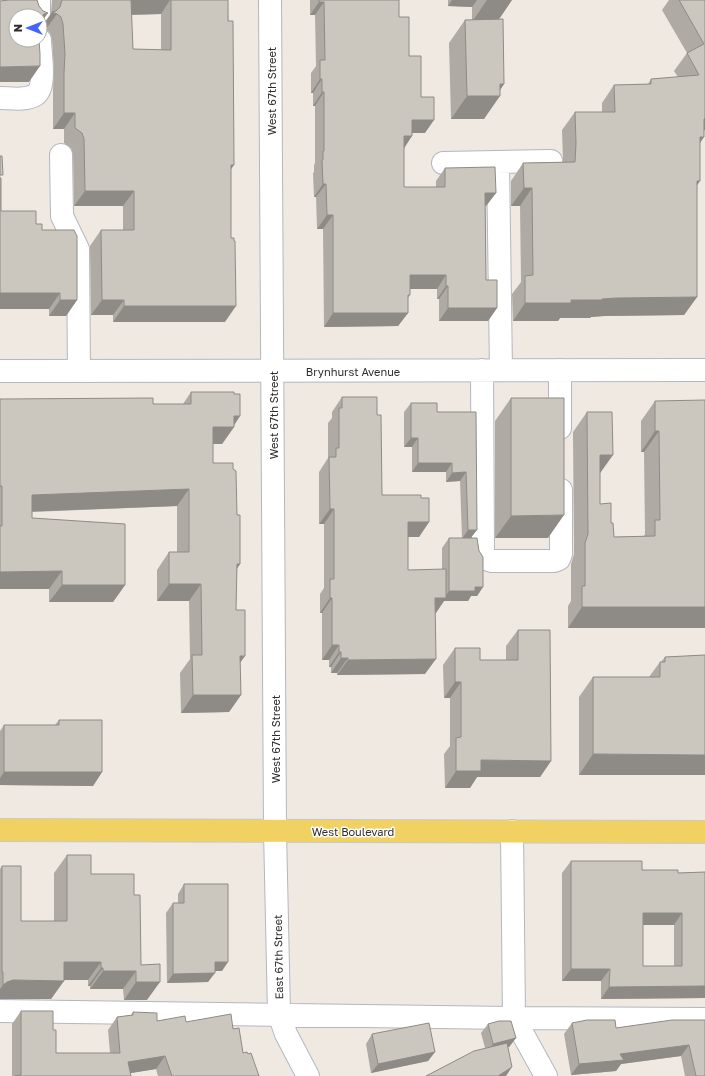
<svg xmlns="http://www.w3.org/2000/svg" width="705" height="1076" font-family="'Golos Text',sans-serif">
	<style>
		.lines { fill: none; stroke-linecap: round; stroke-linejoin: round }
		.minor-casing { stroke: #b4b7c1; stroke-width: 24 }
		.major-casing { stroke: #c9c9c9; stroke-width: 24 }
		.minor { stroke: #fff; stroke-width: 22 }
		.major { stroke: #f2d163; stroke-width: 22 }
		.wall { fill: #afaba4; fill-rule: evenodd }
		.shaded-wall { fill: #8e8b86 }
		.building { fill: #cbc7bf; stroke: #8e8b86; fill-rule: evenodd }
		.labels { text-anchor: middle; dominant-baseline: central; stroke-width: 3; stroke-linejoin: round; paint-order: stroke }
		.street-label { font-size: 11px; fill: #2e2e2e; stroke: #fff }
	</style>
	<rect width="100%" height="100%" fill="#efe9e1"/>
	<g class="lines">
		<defs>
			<path id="minor" d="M39 0V16
				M270 0 275 830 279 1014 286 1034 308 1076
				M0 98C10 98 25 101 35 95 47 87 40 53 40 40
				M61 155 62 216 78 249 79 371
				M443 163 551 161
				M498 163 501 370
				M482 370 483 554 486 559 492 561H554L559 559 561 554V490
				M560 370V428
				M0 371 705 370
				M512 831 514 1018 546 1076
				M0 1011 514 1018 705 1019"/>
			<path id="major" d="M0 830 705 832"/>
		</defs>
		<use href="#minor" class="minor-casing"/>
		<use href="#major" class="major-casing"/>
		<use href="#minor" class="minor"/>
		<use href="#major" class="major"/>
	</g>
	<path class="wall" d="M52 0H228L231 170 225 322H113V315H91L90 246 101 230H123V206H74L73 154 71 148 64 143V129H53V89L54 70 52 39 50 33 46 29 41 28 51 14ZM161 14V50L133 49 131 15Z
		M310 0H399V17L421 97 425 133H412L404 148V187H436V181L445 168 496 193 486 206H485L486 280 497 308 488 321H439V299H437V289H410V295L408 298V313L398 326 324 327 323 229H317L316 197H314L313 173 314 172V165L315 163V106H313V93H311V73L316 66 315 15H310Z
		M448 0H512L499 19 504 84 500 90 484 119H451L449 43 465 20H472V7L448 6Z
		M669 0H705L704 130 700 143 697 186V297L684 315 604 316 591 317 590 318H560L558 321H513L512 294 521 282 520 206H511V181L523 163 563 162 562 130 575 112H602V103L614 85 648 84 651 79 678 77 674 71 687 53 662 10Z
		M0 156 1 211 36 224 42 230 77 300 66 316H49V309H0Z
		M191 392 234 394 240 416 234 424V427L222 444H213V463L237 515 240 564 237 569 236 610 240 662 241 695 229 712 181 713 180 673 190 659 189 601H157V570L169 552H177V506L32 512V518L125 585 113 602H49V589H0V399L153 404H183Z
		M342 397 377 415 382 495 421 498 429 522 419 537H408V570H442V548L449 538H462L460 481 446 482V472H412V447H404V412L411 403 437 412H476L471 538 483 587 477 596H471L468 601H444L435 613 425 674 337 675V673H331V667H329V660H322V613H320V594L324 588V524H319V472L328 458V423L332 418V412Z
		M511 398 548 538H495V421Z
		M655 401 705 628H568V606L571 601V564L574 554 573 432 587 412 600 473V504L611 523 614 537 644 536 645 534 644 452H641V421Z
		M518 630 551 761 540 777H477L470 788H445L444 754 450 746V698H444L443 665 455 648 480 660H506V646Z
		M705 655 579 775V697L593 677H649L660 662H661L665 657Z
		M59 720 102 772 93 786 0 785V731L4 725H55Z
		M67 855 91 874 134 895 141 965 147 1000H124L123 989H90V986H88V980H64L51 999 0 998V869L2 866 21 921H54V873Z
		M571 861 642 870 678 873 705 872V998L601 999V981H562V873ZM643 925H674V966H643Z
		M184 884 222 971H215L208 982 167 983 166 913 173 903H178V894Z
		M21 1011 53 1030 56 1053H110L108 1030 117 1017 131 1015 133 1012 157 1021 186 1022 233 1029 243 1053 259 1076H158L156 1069 131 1073V1076H12V1024Z
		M705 1020V1076H685L681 1056 621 1064 616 1071 571 1075 564 1034 572 1023 616 1028Z
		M488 1024 516 1038 509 1047 485 1048 481 1033Z
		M372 1034 435 1052 428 1061 371 1073 366 1044Z"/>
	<path class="shaded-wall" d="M130 0H170L161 14 120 15Z
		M452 0H477L472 7 448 6Z
		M487 0H512L497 22H472Z
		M319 2H324L315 15H310Z
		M52 12 57 14 46 29 41 28Z
		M48 13 40 24V18L44 14Z
		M40 66 29 82H0V67Z
		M320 79H322L313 93H311Z
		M500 84H504L496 96H500L484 119H451L467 96Z
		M322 92H324L315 106H313Z
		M64 113H75L64 129H53Z
		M705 118V130L692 137 704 119Z
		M412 120H434L425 133H403Z
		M404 136H412L403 150Z
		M700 137H704L692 155Z
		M231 165H234L223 181Z
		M697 181H700L688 199Z
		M323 184H326L316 197H314Z
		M524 188H532L520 206H511Z
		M85 191H134L123 206H74Z
		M485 193H496L486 206 476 207Z
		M327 215H333L323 229H317Z
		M410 275H446L437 289H401Z
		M446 286H448L439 299H437Z
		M0 293H60L49 309H0Z
		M697 297 684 315 604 316 591 317 590 318H560L558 321H513L525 303 616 298Z
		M60 300H77L66 316H49Z
		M102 300H124L113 315H91Z
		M124 306H236L225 322H113Z
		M448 308H497L488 321H439Z
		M333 313H408L398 326 324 327Z
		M234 416H240L233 427H234L222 444H201L213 427Z
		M655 431H659L644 452H641Z
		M411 438H418L412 447H404Z
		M600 455H613L598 476Z
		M418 463H452L446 472H412Z
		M466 472 460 481 446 482 452 473Z
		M189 489 177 506 20 512 32 495Z
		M330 509H334L324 524H319Z
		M564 515 548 538H495L511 516Z
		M408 522H429L419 537H397Z
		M468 530H477L470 539H462Z
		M237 564H240L228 581Z
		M62 571 49 589H0V572Z
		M169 584H201L189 601H157Z
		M62 585H125L113 602H49Z
		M475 587H483L477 596H471L468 601H444L436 613H424L435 598H444L449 591Z
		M330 598H332L322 613H320Z
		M582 607H705V628H568Z
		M332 645H339L329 660H322Z
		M339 652H341L331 667H329Z
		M240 656H245L233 673Z
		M341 658H348L337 673H331Z
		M436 659 425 674 337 675 348 660Z
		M455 682H461L450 698H444Z
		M193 695H241L229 712 181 713Z
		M593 754 705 755V775H579Z
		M481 760 551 761 540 777H477L470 788H445L456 771Z
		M4 772H102L93 786 0 785V778Z
		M643 913H682L674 925H635Z
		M64 962H101L88 980H52Z
		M215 962H228L222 971H208Z
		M101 968H103L90 986H88Z
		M571 969H610L601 981H562Z
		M103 971H136L123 989H90Z
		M215 973 208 982 167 983 173 974Z
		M13 980 64 981 51 999H0V989L3 985 7 982Z
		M136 982H160L147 1000H124Z
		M705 986V998L601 999 609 987Z
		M516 1038 509 1047 487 1053 493 1044Z
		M689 1045 681 1056 621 1064 616 1071 571 1075 579 1064 620 1054Z
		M435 1052 428 1061 371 1073 378 1064Z
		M165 1056 156 1069 119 1075 128 1062Z
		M512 1067 506 1076H498Z"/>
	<path class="building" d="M9 0H37L39 6 43 11 48 13 44 14 40 18V16H16V40H39L40 54V66L0 67V1Z
		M62 0H131L133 49 171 50V0H228V21H233L234 165H231V238H234V241H235L236 306H124V300H102L101 230H134V191H85L84 139 82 133 75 128V113H64V73L65 54 63 24 61 17 57 14 52 12 56 11 60 7Z
		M319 0H399V17H409V56H421V97H434V120H412V136H404V187H445V168L495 167 496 193H485L486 280H497V308H448V286H446V275H410V295H408V313H333V215H327L326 184H323L322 160H323V151H324V92H322V79H320V60H325L324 2H319Z
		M679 0H705V118L704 119V137H700V181H697V297L616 298 602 299V300H571V303H525V276L533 275 532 188H524L523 163 575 162 576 143 575 112H615L614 85 651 84V79L699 75 687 53 704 44Z
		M503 19 504 84H500V96H467L465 20Z
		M0 156H2L3 175H0Z
		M0 178H1V211H36V224H42V230H74L77 236V300H60V293H0Z
		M191 392H234V394H240V416H234V427H213V463H233V469L236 471 237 515H240V564H237L236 610H245V656H240L241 695H193L192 655H202L201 584H169V552H189V489L32 495V518L125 524V585H62V571L0 572V526H2V486H0V399L153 398V404H191Z
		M342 397H377V415H381L382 495H421V498H429V522H408V570L446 569V598H435L436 659 348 660V658H341V652H339V645H332V598H330V579H334V509H330L329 457H336V448H339V408H342Z
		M511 398H564V515L511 516Z
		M705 400V607H582V586H585V543L588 534 587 412H612L613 455H600V504L611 503V523H613L614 537 655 536V520H660L659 431H655V401Z
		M411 403H437V412H476L477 530H468L466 472 452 473V463H418V438H411Z
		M449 538H477L479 551 483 557V587H475V591H449Z
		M518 630H550L551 761 481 760V771H456V738L461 737V682H455V648H480V660H518Z
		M705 655V755L593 754V677H660V662H665V657Z
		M59 720H102V772H4V725H59Z
		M67 855H91V874H134V895H140L141 965 160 964V982H136V971H103V968H101V962H64V981L13 980 7 982 3 985V972H2V866H21V921H67Z
		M571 861H642V870H678V873L705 872V986L609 987 610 969H571ZM643 913H682V966H643Z
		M184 884H228V962H215V973L173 974V903H184Z
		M21 1011H53V1030H56V1053H120L117 1017 133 1015V1012L157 1013V1021L185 1016 186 1022 231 1014 233 1029 239 1028 243 1053 247 1052 248 1054 251 1053 259 1076H172L165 1056 128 1062 131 1076H15L21 1075Z
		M587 1020H615L616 1028 672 1020H705V1076H696L689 1045 620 1054 624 1060 579 1064 572 1023Z
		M499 1021H511L516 1038 493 1044 488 1024Z
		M429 1023 435 1052 378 1064 372 1034Z
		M507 1043 512 1067 498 1076H426L474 1051Z"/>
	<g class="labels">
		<g class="street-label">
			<text transform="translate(271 91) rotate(-90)">West 67th Street</text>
			<text x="353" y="371">Brynhurst Avenue</text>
			<text transform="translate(273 415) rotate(-90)">West 67th Street</text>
			<text transform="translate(275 739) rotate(-90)">West 67th Street</text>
			<text x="353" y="831">West Boulevard</text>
			<text transform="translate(278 957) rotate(-91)">East 67th Street</text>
		</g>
	</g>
	<g transform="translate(28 28) rotate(270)"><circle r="19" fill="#ffffff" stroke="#ababab"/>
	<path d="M0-3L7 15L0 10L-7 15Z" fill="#4264fb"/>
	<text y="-6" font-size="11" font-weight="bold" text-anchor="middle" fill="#2e2e2e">N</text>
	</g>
</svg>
